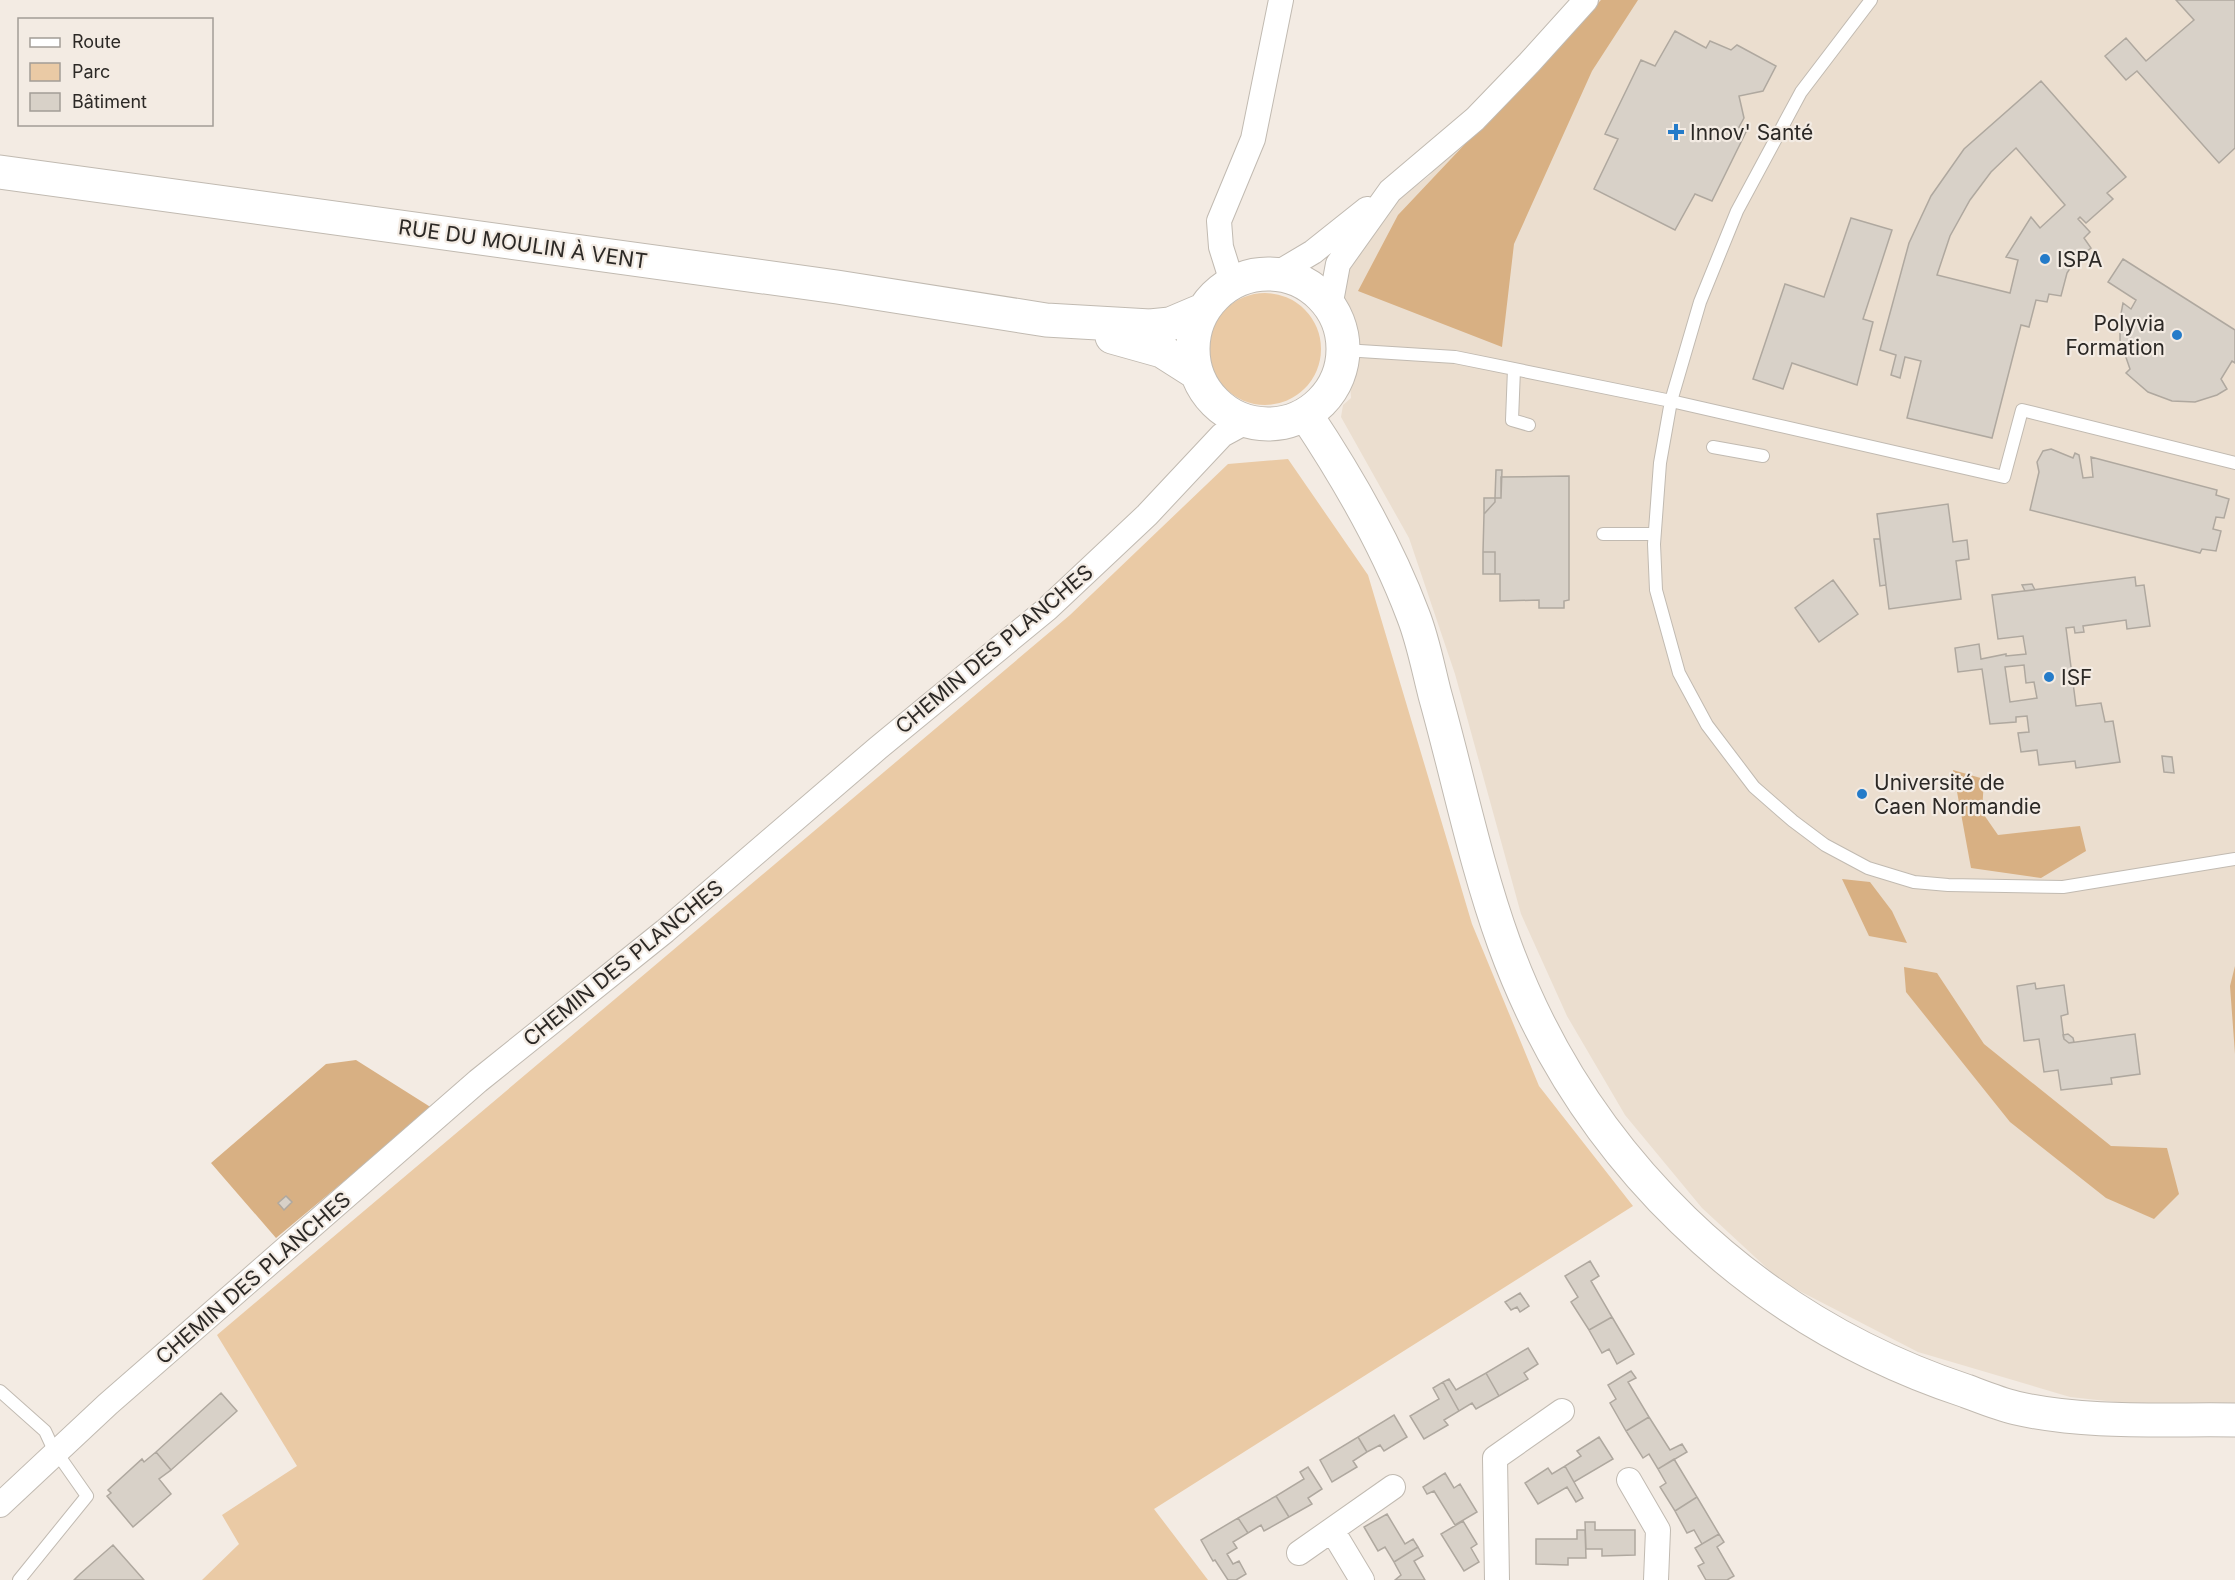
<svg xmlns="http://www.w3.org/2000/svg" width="2235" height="1580" font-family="Inter,sans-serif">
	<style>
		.built { fill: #ebdecf }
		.green { fill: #eacaa5 }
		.forest { fill: #d8b083 }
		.building { fill: #d8d1c8; stroke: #afa89f; stroke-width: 1.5; fill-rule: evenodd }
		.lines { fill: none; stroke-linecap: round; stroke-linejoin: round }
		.service-casing { stroke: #c1bab1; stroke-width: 14 }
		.minor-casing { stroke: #c1bab1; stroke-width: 26 }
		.secondary-casing { stroke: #c1bab1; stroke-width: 35 }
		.service { stroke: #fff; stroke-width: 12 }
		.minor { stroke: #fff; stroke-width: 24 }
		.secondary { stroke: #fff; stroke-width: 33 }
		.poi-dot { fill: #247bc9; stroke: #f3ebe3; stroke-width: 2 }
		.labels { text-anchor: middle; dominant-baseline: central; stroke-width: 4.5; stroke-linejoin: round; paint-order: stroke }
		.poi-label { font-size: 21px; fill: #2c2926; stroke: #f3ebe3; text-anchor: start }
		.street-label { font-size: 21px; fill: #2c2926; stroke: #f3ebe3 }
	</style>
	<rect width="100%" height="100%" fill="#f3ebe3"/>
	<path class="built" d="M1586 0H2235V1408L2179 1409 2070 1397 1918 1352 1782 1282 1702 1208 1625 1115 1567 1016 1521 914 1455 674 1409 538 1341 417 1343 405 1351 398 1346 314 1341 304 1342 276 1396 201 1429 176 1475 119Z"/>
	<path class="green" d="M1209 349a56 56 0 1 1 112 0a56 56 0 1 1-112 0Z
		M1288 459 1368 575 1472 924 1539 1086 1633 1206 1154 1509 1208 1580H202L239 1544 222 1515 297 1466 217 1335 1070 615 1228 464Z"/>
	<path class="forest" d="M1601 0H1638L1592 71 1514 244 1502 347 1358 291 1398 215Z
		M1953 770 1984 779 1982 812 1998 835 2080 826 2086 851 2041 878 1971 868Z
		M1842 879 1870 882 1892 911 1907 943 1869 936Z
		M2235 966V1054L2230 986Z
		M1904 967 1937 973 1984 1044 2111 1146 2167 1148 2179 1194 2154 1219 2106 1198 2010 1122 1906 992Z
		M356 1060 432 1108 276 1238 211 1163 326 1064Z"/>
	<path class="building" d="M2176 0H2235V148L2219 163 2137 71 2126 80 2105 56 2126 38 2146 61 2194 20Z
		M1675 31 1706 48 1710 41 1731 50 1737 45 1776 66 1763 91 1739 96 1744 118 1739 127 1747 130 1712 201 1695 194 1675 230 1594 189 1618 139 1605 134 1641 60 1655 66Z
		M2041 81 2126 177 2107 193 2113 199 2086 223 2080 217 2078 219 2090 232 2084 238 2091 248 2074 262 2067 273 2061 296 2049 294 2047 302 2036 300 2029 327 2021 325 1992 438 1907 418 1921 361 1905 357 1900 378 1891 375 1896 355 1880 350 1909 243 1931 196 1964 149ZM2016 148 2065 205 2040 228 2031 217 2006 257 2018 260 2010 293 1937 275 1950 236 1970 200 1991 172Z
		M1851 218 1892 230 1863 319 1873 322 1857 385 1792 363 1783 389 1753 379 1785 284 1824 297Z
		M2123 259 2235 330V363L2232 361 2221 379 2227 389 2217 395 2195 402 2172 401 2148 392 2126 373 2130 369 2120 340V319L2123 303 2131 309 2136 300 2108 282Z
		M2051 449 2073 458 2075 453 2079 455 2083 478 2093 477 2091 457 2217 490 2216 495 2229 499 2224 518 2216 517 2213 529 2221 531 2216 551 2202 549 2200 553 2030 510 2039 472 2037 462 2043 451Z
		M1496 470H1502L1501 498H1495Z
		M1569 476V600L1564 601V608H1539V600L1500 601V574H1495V552H1483L1484 514 1495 502V498H1501V477Z
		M1484 498H1495V502L1484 514Z
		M1948 504 1953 542 1967 540 1969 559 1956 561 1961 599 1889 609 1877 514Z
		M1874 539H1880L1886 585 1880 586Z
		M1483 552H1495V574H1483Z
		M2135 577 2136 586 2144 585 2150 626 2127 629 2126 620 2083 626 2084 632 2075 633 2074 627 2066 628 2076 706 2101 703 2105 722 2113 721 2120 762 2076 768 2075 761 2039 765 2037 750 2021 752 2018 733 2029 732 2027 716 2016 717V722L1990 724 1982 669 1958 672 1955 648 1979 644 1981 659 2006 654V656L2026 654 2023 636 1998 639 1992 595ZM2024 665 2026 683 2034 682 2037 698 2010 702 2005 667Z
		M1833 580 1858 614 1819 642 1795 608Z
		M2032 584 2035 590 2025 591 2022 585Z
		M2162 756 2172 757 2174 773 2164 772Z
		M2035 983 2036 989 2064 985 2068 1014 2061 1016 2064 1039 2069 1043 2135 1034 2140 1074 2111 1078 2112 1084 2061 1090 2058 1070 2044 1072 2039 1039 2024 1041 2017 986Z
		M2068 1034 2073 1038 2074 1042 2069 1043 2064 1039 2063 1035Z
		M286 1196 292 1202 284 1210 278 1203Z
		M1590 1261 1599 1276 1591 1281 1612 1317 1589 1330 1571 1302 1578 1297 1565 1276Z
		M1520 1293 1529 1306 1520 1312 1517 1307 1511 1310 1505 1302Z
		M1612 1317 1634 1354 1617 1364 1609 1349 1602 1353 1589 1330Z
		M1528 1348 1538 1364 1524 1373 1528 1379 1499 1396 1486 1373Z
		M1631 1371 1636 1378 1628 1382 1649 1417 1626 1431 1610 1403 1616 1399 1608 1385Z
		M1486 1373 1499 1396 1476 1409 1472 1403 1459 1411 1443 1382 1449 1379 1456 1390Z
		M1443 1382 1459 1411 1444 1420 1448 1425 1424 1439 1410 1416 1439 1399 1433 1388Z
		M221 1393 237 1411 171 1470 156 1452Z
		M1394 1415 1407 1437 1384 1451 1380 1445 1367 1452 1358 1437Z
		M1649 1417 1670 1450 1682 1444 1687 1452 1658 1469 1649 1454 1643 1458 1626 1431Z
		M1358 1437 1367 1452 1353 1461 1357 1467 1332 1482 1320 1460Z
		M1599 1437 1613 1459 1574 1482 1565 1466 1581 1456 1577 1451Z
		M156 1452 171 1470 159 1479 171 1494 133 1527 107 1496 111 1493 108 1490 142 1459 144 1462Z
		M1674 1459 1697 1497 1675 1511 1660 1487 1666 1483 1658 1469Z
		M1565 1466 1583 1498 1576 1502 1567 1487 1538 1504 1525 1483 1548 1468 1552 1474Z
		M1308 1467 1322 1489 1308 1498 1312 1504 1289 1517 1276 1496 1304 1479 1300 1472Z
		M1445 1473 1454 1488 1460 1484 1477 1512 1455 1525 1434 1491 1427 1494 1423 1487Z
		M1276 1496 1289 1517 1264 1531 1261 1525 1248 1533 1238 1518Z
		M1697 1497 1719 1534 1702 1544 1694 1530 1687 1533 1675 1511Z
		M1387 1514 1405 1544 1413 1539 1418 1547 1394 1562 1385 1547 1378 1551 1364 1527Z
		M1238 1518 1248 1533 1233 1542 1237 1548 1227 1554 1233 1564 1239 1561 1246 1574 1236 1580H1228L1215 1560 1213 1561 1201 1540Z
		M1463 1521 1477 1544 1471 1548 1479 1562 1464 1571 1441 1534Z
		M1585 1522H1595V1530H1635V1555L1602 1556V1549H1586Z
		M1577 1530H1585L1586 1558H1568V1565L1536 1564V1539H1577Z
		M1719 1534 1724 1542 1717 1547 1734 1576 1727 1580H1706L1698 1566 1704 1563 1695 1548Z
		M113 1545 144 1580H74L80 1574Z
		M1418 1547 1423 1556 1414 1561 1425 1580H1395L1401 1575 1394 1562Z"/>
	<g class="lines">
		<defs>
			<path id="service" d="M1344 350 1455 357 1671 401 1700 302 1737 211 1801 92 1871 0
				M1514 369 1512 420 1529 425
				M1713 447 1763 456
				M2235 463 2022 410 2004 477 1671 401 1660 463 1654 544 1656 590 1679 673 1707 725 1754 787 1793 821 1825 845 1868 868 1914 882 1948 885 2063 887 2235 859
				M1603 534H1654
				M0 1391 45 1431 52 1446 87 1496 19 1580"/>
			<path id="minor" d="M1276 274 1313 252 1367 209
				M1232 282 1221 247 1219 221 1253 139 1281 0
				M1330 307 1338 264 1390 191 1475 119 1529 63 1586 0
				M1629 1480 1658 1530 1656 1580
				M0 1505 108 1404 478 1081 665 931 878 748 1047 609 1147 515 1222 435 1246 422
				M1332 1530 1362 1580
				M1299 1553 1393 1487
				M1497 1580 1495 1458 1562 1411"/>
			<path id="secondary" d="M0 172 837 287 1046 320 1150 326 1170 324 1203 310
				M1193 349a75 75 0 1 1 150 0a75 75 0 1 1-150 0Z
				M1112 337 1162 351 1195 372
				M1306 415C1348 478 1386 543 1413 615 1423 640 1428 668 1435 695 1458 777 1475 863 1504 943 1581 1156 1751 1320 1966 1391 1982 1397 1999 1404 2016 1408 2085 1424 2164 1419 2235 1420"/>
		</defs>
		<use href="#service" class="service-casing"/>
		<use href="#minor" class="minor-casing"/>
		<use href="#secondary" class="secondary-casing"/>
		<use href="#service" class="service"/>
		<use href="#minor" class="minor"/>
		<use href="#secondary" class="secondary"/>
	</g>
	<g class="poi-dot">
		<path d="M1673 123h6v6h6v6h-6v6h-6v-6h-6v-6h6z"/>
		<circle cx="2045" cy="259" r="6"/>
		<circle cx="2177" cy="335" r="6"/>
		<circle cx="2049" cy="677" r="6"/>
		<circle cx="1862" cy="794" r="6"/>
	</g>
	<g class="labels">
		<g class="poi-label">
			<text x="1690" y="132">Innov' Santé</text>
			<text x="2057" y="259">ISPA</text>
			<text x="2165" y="323" text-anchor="end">Polyvia<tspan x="2165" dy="24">Formation</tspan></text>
			<text x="2061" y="677">ISF</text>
			<text x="1874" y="782">Université de<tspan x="1874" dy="24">Caen Normandie</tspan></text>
		</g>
		<g class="street-label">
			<text transform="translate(523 244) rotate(8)">RUE DU MOULIN À VENT</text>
			<text transform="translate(994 649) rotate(-40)">CHEMIN DES PLANCHES</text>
			<text transform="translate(623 963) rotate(-39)">CHEMIN DES PLANCHES</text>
			<text transform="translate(253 1278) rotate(-41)">CHEMIN DES PLANCHES</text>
		</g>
	</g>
	<rect x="18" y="18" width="195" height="108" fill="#f3ebe3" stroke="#a39d97" stroke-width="1.5"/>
	<rect x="30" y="38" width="30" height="9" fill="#ffffff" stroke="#a39d97" stroke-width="1.5"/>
	<text x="72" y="48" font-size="18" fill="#2c2926">Route</text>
	<rect x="30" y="63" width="30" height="18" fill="#eacaa5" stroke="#a39d97" stroke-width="1.5"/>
	<text x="72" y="78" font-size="18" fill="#2c2926">Parc</text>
	<rect x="30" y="93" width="30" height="18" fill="#d8d1c8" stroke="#a39d97" stroke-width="1.5"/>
	<text x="72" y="108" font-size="18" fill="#2c2926">Bâtiment</text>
</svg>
